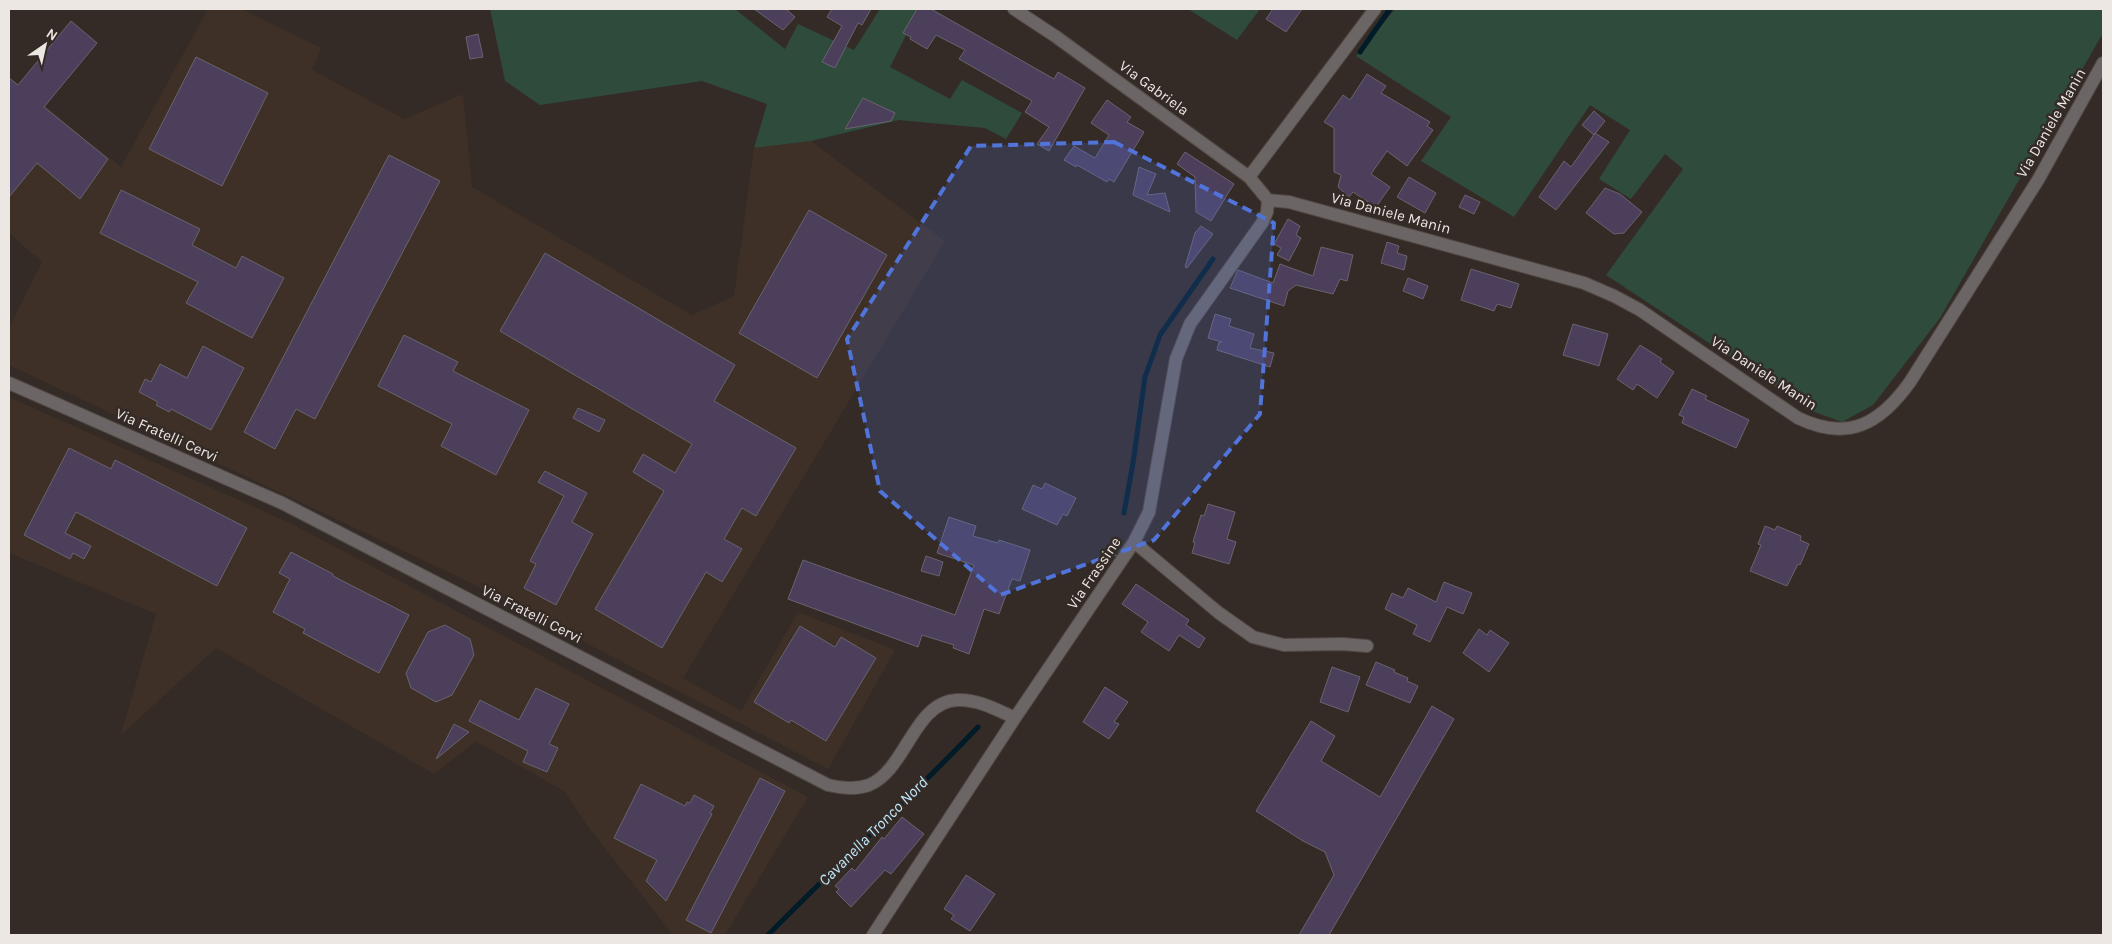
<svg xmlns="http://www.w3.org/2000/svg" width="2112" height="944" font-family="Karla,sans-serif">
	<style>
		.built { fill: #3e3026 }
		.green { fill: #2f4b3c }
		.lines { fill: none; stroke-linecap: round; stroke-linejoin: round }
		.stream { stroke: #011c28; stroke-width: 5 }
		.building { fill: #4c3f5c; stroke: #68646e }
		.minor-casing { stroke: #524944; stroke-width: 14 }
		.minor { stroke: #6b6565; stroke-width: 12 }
		.marked { fill: #5174db; fill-opacity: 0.2; stroke: #5174db; stroke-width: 4; stroke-dasharray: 10 6; stroke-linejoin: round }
		.labels { text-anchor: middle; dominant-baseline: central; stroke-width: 5; stroke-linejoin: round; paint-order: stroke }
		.street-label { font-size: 15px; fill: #ede7e3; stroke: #342b26 }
		.water-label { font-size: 16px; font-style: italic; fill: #bfe6fa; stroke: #342b26 }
	</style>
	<rect width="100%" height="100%" fill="#342b26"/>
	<path class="built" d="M208 9H242L321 48 312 70 404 119 463 94 472 187 692 315 734 296 754 148 811 141 945 241 683 678 741 711 798 612 895 650 828 769 461 578 9 365V328L42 262 9 233V77L121 167Z
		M9 397 290 523 808 797 725 935H673L589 828 564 791 476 741 434 774 216 648 121 735 156 614 9 553Z"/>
	<path class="green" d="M490 9H735L785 49 798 24 854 50 880 9H919L890 67 950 99 962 80 1022 113 1006 139 985 128 899 120 811 141 754 148 767 104 702 81 540 105 505 81Z
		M1188 9H1260L1237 40Z
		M1395 9H2103V33L1940 318 1873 405 1842 422 1812 411 1606 275 1683 169 1665 154 1631 199 1599 179 1630 130 1590 105 1514 217 1421 161 1451 117 1356 56Z"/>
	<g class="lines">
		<path class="stream" d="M1360 52 1390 9
			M1124 513 1133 463 1145 377 1160 335 1213 259
			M768 935C837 865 910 798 978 727"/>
	</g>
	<path class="building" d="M754 9H786L795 17 783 30Z
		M832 9H871L862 25 858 23 835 68 822 62 842 26 827 17Z
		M917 9H931L1054 79 1058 72 1085 88 1049 151 1037 144 1049 127 1025 112 1032 101 959 59 965 50 936 35 927 49 910 39 911 37 903 33Z
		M1273 9H1302L1286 32 1266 19Z
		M71 21 97 43 44 107 108 159 80 199 37 163 9 197V78L18 85Z
		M478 34 483 57 470 59 466 37Z
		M196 57 268 93 222 186 149 149Z
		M1367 74 1386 86 1381 93 1430 122 1427 126 1433 130 1407 166 1387 151 1371 174 1390 187 1376 207 1353 192 1349 197 1338 187 1341 175 1334 172V128L1324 122 1343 95 1350 100Z
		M863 98 895 113 891 121 845 129Z
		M1107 100 1131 117 1127 122 1144 132 1114 182 1109 179 1107 182 1077 165 1076 167 1064 160 1074 146 1095 158 1109 135 1091 123Z
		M1594 111 1605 121 1594 135 1582 125Z
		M1595 133 1609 142 1556 210 1539 197 1564 161 1571 167Z
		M1185 152 1234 184 1211 221 1196 212 1195 177 1177 164Z
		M389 155 440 181 315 419 296 409 275 449 244 432Z
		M1139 167 1156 174 1147 195 1165 193 1170 212 1133 195Z
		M1409 177 1436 193 1425 213 1397 197Z
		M1605 188 1620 194 1642 212 1624 233 1614 234 1586 213Z
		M121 190 200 229 192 245 236 268 242 256 284 278 252 338 186 303 198 282 100 233Z
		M1465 195 1480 202 1474 214 1459 207Z
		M809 210 887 255 817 378 739 333Z
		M1288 219 1300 226 1296 235 1301 238 1289 261 1277 255 1281 248 1274 244Z
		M1201 226 1213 234 1187 268 1185 267 1195 233Z
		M1387 242 1399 246 1397 253 1407 256 1404 270 1381 263Z
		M1321 247 1353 255 1347 281 1340 279 1333 294 1296 285 1288 291 1284 306 1230 288 1238 270 1273 283 1280 264 1313 276Z
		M545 253 735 365 714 401 796 448 756 516 742 508 724 539 742 549 722 582 706 572 662 648 595 609 664 491 633 472 643 454 675 473 692 444 500 331Z
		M1471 269 1519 284 1511 308 1497 304 1494 311 1461 300Z
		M1408 278 1428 286 1423 299 1403 291Z
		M1215 314 1231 319 1229 326 1254 334 1250 348 1274 353 1270 367 1217 350 1219 342H1222L1208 338Z
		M1573 324 1608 334 1599 366 1563 355Z
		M404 335 458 362 453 371 529 410 496 475 441 446 452 424 378 386Z
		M1640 345 1662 359 1660 362 1674 372 1657 398 1637 384 1633 390 1617 379Z
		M203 346 244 368 211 430 171 409 169 412 156 405 158 402 139 392 145 379 151 382 160 364 187 378Z
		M1692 389 1707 396 1705 399 1749 420 1736 448 1682 423 1684 417 1679 415Z
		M578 408 605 420 599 432 573 418Z
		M69 448 111 469 115 460 247 528 217 586 76 512 65 533 91 546 84 559 73 553 70 559 24 535Z
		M545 471 587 493 572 522 593 534 556 605 524 588 536 564 530 561 564 496 538 482Z
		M1045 483 1076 498 1067 516 1063 514 1057 525 1022 509 1033 485 1042 489Z
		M1208 504 1235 512 1227 539 1236 542 1229 564 1192 553 1195 543 1193 542 1201 515 1204 516Z
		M949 517 976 526 973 536 998 543 999 540 1030 550 1020 581 1012 579 999 614 984 609 969 654 953 648 954 645 922 635 918 647 788 599 803 560 955 615 974 565 937 553Z
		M1765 526 1775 530 1777 526 1801 536 1800 540 1809 544 1800 565 1798 564 1787 586 1750 571 1761 545 1758 544Z
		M291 552 333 574V576L409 615 379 673 303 633 305 629 273 612 290 579 279 573Z
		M926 556 943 562 939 576 921 571Z
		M1444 582 1472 593 1463 614 1447 607 1430 642 1413 634 1417 625 1385 609 1392 593 1403 598 1408 588 1436 602Z
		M1136 584 1189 620 1186 625 1205 638 1199 648 1179 635 1169 651 1141 632 1148 622 1122 604Z
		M445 625 470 639 474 655 452 695 436 702 411 688 406 673 428 632Z
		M800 626 835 647 841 637 876 658 826 741 791 720 789 723 754 702Z
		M1479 629 1487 635 1490 630 1509 643 1489 672 1463 653Z
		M1376 662 1395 670 1394 672 1408 678 1407 681 1418 686 1410 703 1366 685Z
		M1332 667 1360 677 1348 712 1320 702Z
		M1105 687 1128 702 1114 722 1119 724 1109 739 1083 722Z
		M536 688 569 704 549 744 558 748 547 772 523 762 528 751 469 721 480 700 519 720Z
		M1432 706 1454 719 1329 935H1299L1334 875 1325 852 1303 841 1256 811 1311 721 1335 736 1321 761 1380 797Z
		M454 724 469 732 436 759Z
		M760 778 785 791 711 933 686 920Z
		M641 784 685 806 687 802 690 803 694 795 714 806 710 813 712 814 666 901 646 881 657 860 614 838Z
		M902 817 924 834 891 874 885 870 851 907 836 892 839 889 835 886 852 868 855 871 882 837 884 839Z
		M966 875 995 894 970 931 951 919 954 915 944 909Z"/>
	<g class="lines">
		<defs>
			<path id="minor" d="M1014 9 1055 36 1249 177 1268 200
				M1249 177 1375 9
				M1268 200 1289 202 1584 283 1614 296 1640 310 1798 418C1848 442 1880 424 1910 382L2038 180 2103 63
				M9 383 282 503 828 785C842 788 855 790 869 785 906 770 914 702 957 700 978 699 997 710 1015 718
				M1134 542 1219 613 1253 637 1284 645 1343 644 1367 646
				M873 935 1015 718 1134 542 1149 512 1176 359 1190 324 1262 223 1267 212 1268 200"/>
		</defs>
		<use href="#minor" class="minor-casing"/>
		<use href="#minor" class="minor"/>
	</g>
	<path class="marked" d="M1114 142 1274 223 1260 414 1154 540 1000 595 880 491 847 339 971 146Z"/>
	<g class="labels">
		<g class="street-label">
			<text transform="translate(1154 88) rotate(36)">Via Gabriela</text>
			<text transform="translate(2051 123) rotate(-60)">Via Daniele Manin</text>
			<text transform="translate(1391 213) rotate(15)">Via Daniele Manin</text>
			<text transform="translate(1764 373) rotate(33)">Via Daniele Manin</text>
			<text transform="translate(167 435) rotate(24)">Via Fratelli Cervi</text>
			<text transform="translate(1094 573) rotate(-56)">Via Frassine</text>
			<text transform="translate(532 614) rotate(27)">Via Fratelli Cervi</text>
		</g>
		<g class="water-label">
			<text transform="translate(873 831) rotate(-45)">Cavanella Tronco Nord</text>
		</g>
	</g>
	<rect width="2112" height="944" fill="none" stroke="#ede7e3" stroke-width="20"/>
	<g transform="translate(45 45) rotate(34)" stroke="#342b26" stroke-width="4" paint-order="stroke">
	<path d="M0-4L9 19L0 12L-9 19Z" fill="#ede7e3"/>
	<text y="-8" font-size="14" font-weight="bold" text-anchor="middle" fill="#ede7e3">N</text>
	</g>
</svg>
